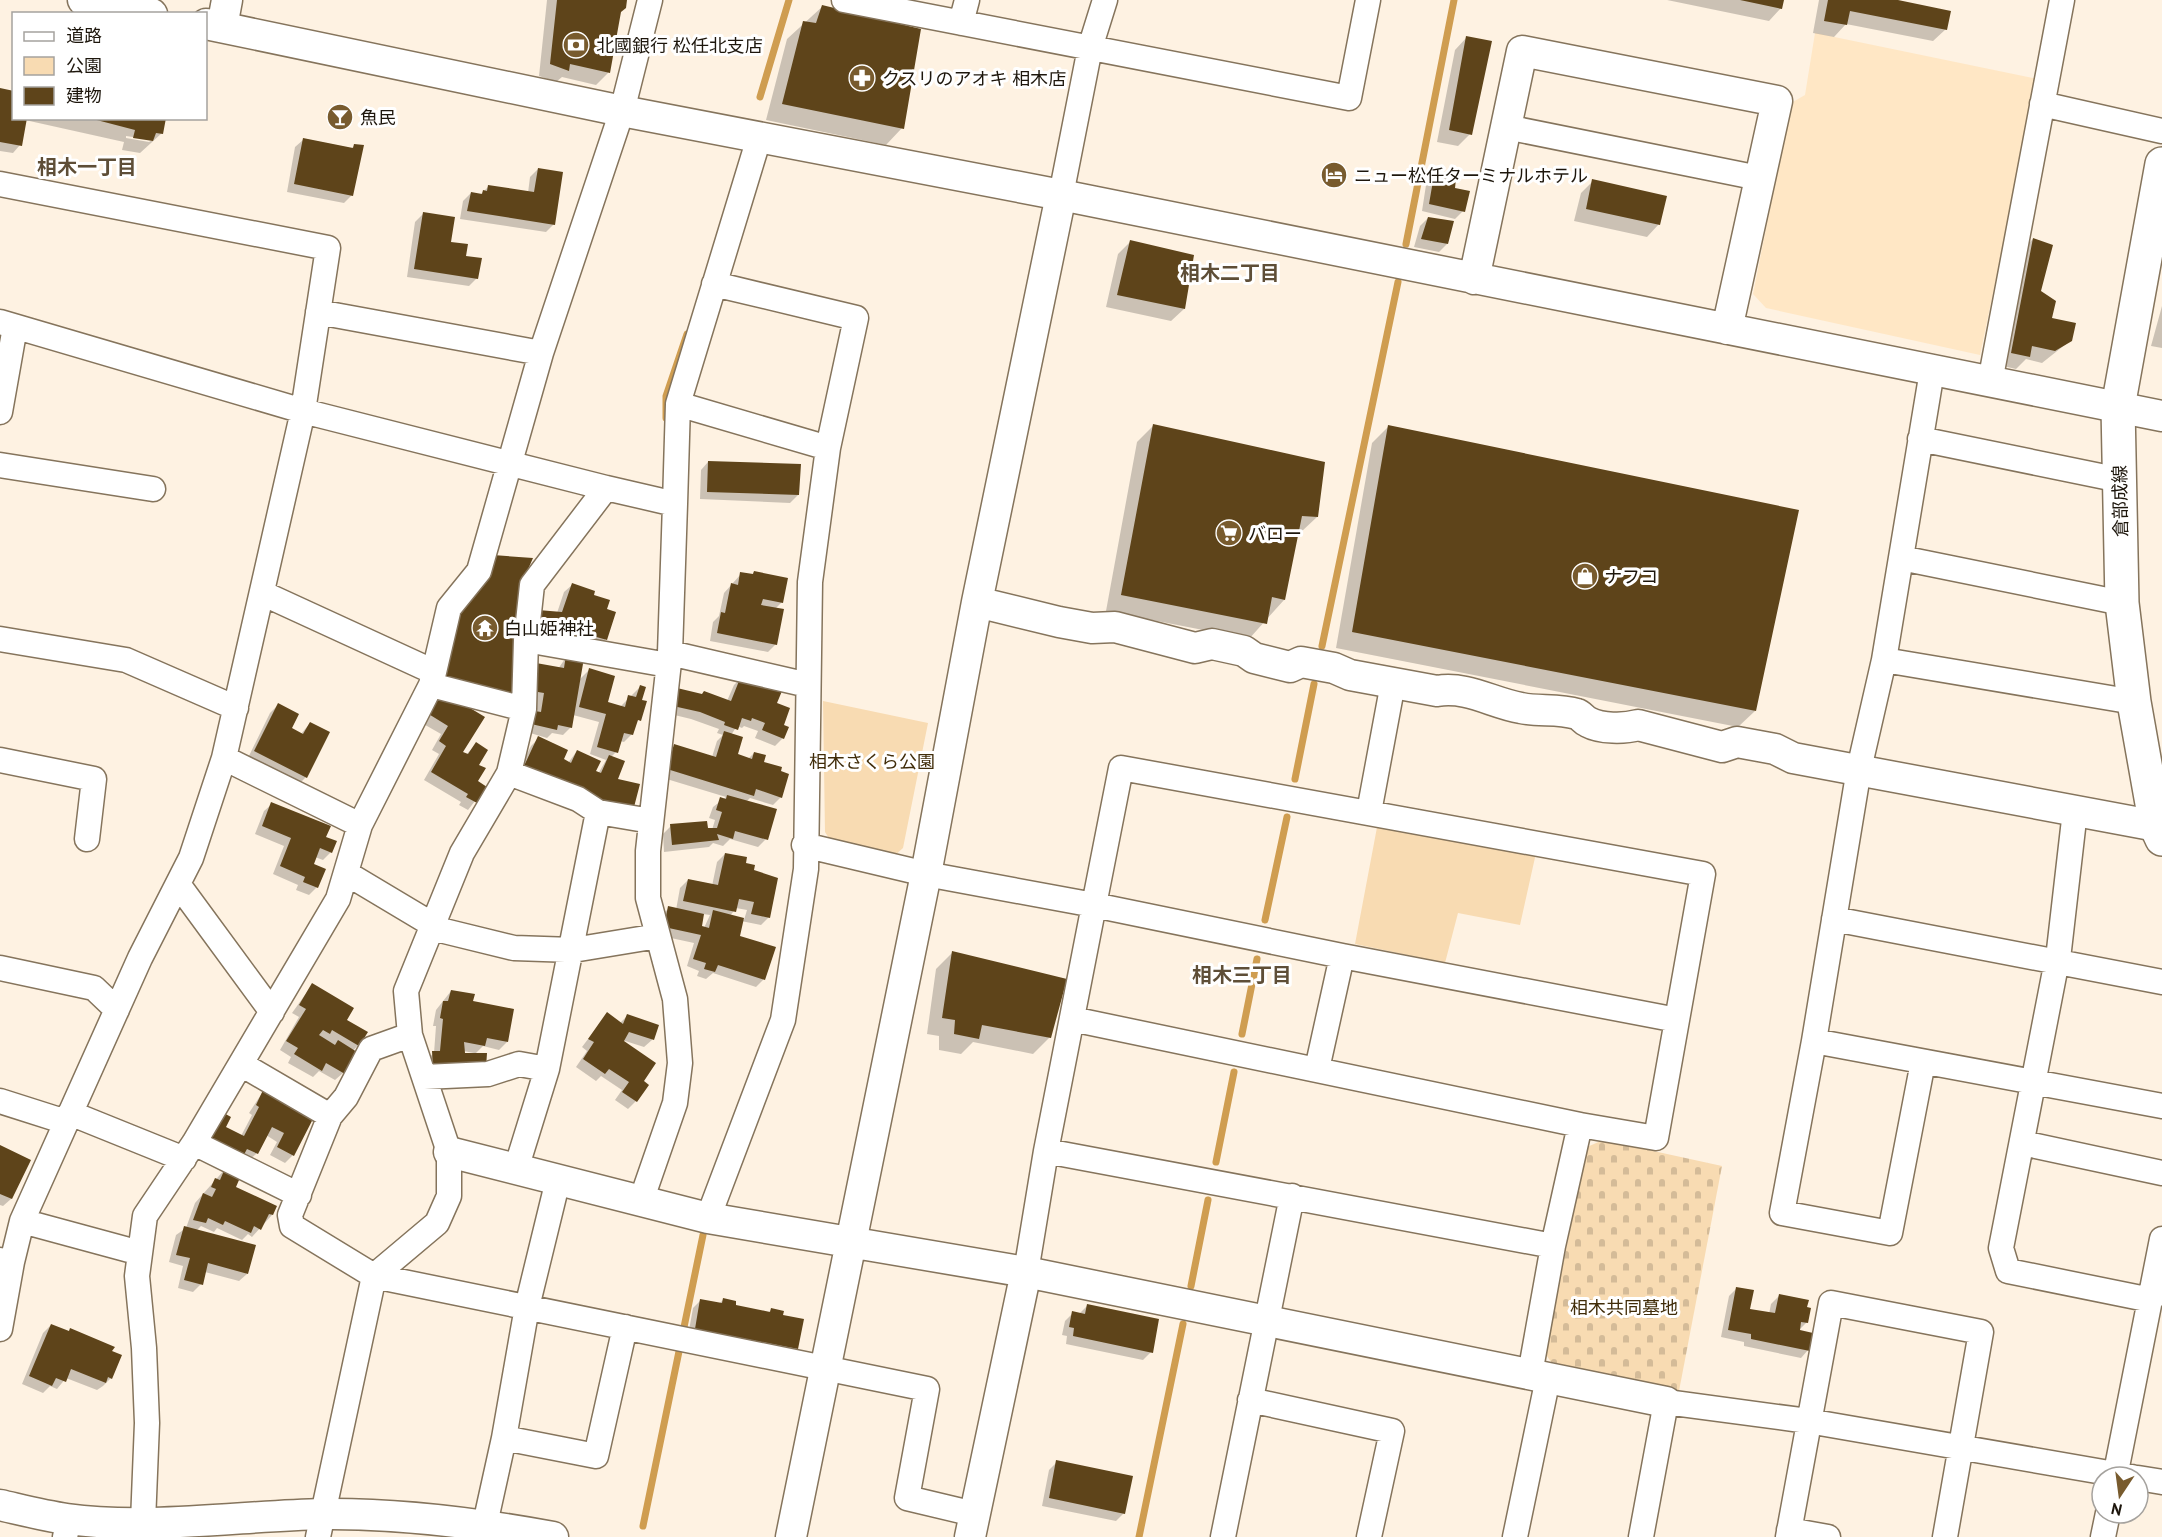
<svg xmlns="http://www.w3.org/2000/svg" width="2162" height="1537" font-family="'PT Sans','Noto Sans JP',sans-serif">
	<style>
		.built { fill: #ffe7c5 }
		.cemetery { fill: url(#cemetery-stones) }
		.park { fill: #f8dbb2 }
		.shadow { fill: #0003; fill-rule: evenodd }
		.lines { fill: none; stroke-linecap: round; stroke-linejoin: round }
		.stream { stroke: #cf9d50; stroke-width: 7 }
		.building { fill: #5e441a }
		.minor-casing { stroke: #85745c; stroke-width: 27 }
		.tertiary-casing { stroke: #85745c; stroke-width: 33 }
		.secondary-casing { stroke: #85745c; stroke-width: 36 }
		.minor { stroke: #fff; stroke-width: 24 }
		.tertiary { stroke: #fff; stroke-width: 30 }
		.secondary { stroke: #fff; stroke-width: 33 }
		.labels { text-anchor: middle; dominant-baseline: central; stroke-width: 6; stroke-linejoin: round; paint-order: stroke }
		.poi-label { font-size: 18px; fill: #1d160c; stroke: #fff; text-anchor: start }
		.street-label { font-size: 18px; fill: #1d160c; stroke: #fff }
		.park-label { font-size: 18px; fill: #402c09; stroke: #fff }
		.neighbourhood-label { font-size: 20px; font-weight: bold; fill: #5e4e37; stroke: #fff }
	</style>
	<defs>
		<pattern id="cemetery-stones" width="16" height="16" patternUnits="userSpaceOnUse" patternTransform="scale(1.5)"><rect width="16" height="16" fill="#f8dbb2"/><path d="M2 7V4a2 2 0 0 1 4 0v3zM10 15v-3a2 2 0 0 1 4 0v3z" fill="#d4bb98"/></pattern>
	</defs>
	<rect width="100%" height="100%" fill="#fef2e2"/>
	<path class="built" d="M1815 33 2038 79 1980 355 1766 308 1753 294 1791 103 1805 95Z"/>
	<path class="cemetery" d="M1603 1140 1722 1166 1679 1391 1551 1362 1545 1353 1587 1147Z"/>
	<path class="park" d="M823 701 928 723 903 848 893 857 832 843 825 832Z
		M1378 822 1536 853 1520 925 1458 913 1445 963 1355 944Z"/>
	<path class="shadow" d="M547 0H626L619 13 608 73 596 85 562 77 556 82 539 76Z
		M1667 0H1782L1781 8 1769 21Z
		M1819 0H1890L1946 29 1933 41 1846 24 1834 37 1813 33Z
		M823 6 902 128 886 145 766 120 787 39Z
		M1467 37 1470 134 1458 146 1437 142 1455 50Z
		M0 90 14 118H164L162 133 140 153 122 150 124 142 25 120 20 145 13 153 0 151ZM126 136 152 140 149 142 126 138Z
		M303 140 351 149 355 145 352 195 344 203 287 192 295 147Z
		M538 169 554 224 546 232 460 219 463 201 471 193 480 195 488 187 528 193 530 177Z
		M1434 177 1454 189 1463 211 1455 219 1422 211 1426 185Z
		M1593 181 1659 224 1647 237 1574 221 1581 193Z
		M423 214 464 257 477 278 469 286 407 277 415 222Z
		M1428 218 1447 244 1439 252 1414 247 1420 226Z
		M2033 239 2040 291 2050 319 2071 340 2042 363 2026 359 2016 369 1999 365 2021 251Z
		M1130 242 1184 309 1171 321 1106 307 1118 254Z
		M2162 306V348L2151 346Z
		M1153 426 1317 517 1300 533H1297L1284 600 1249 639 1106 611 1137 442Z
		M1389 426 1755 711 1738 727 1336 648 1372 443Z
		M708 462 798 495 790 503 700 499 701 470Z
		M754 572 782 602 775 609 776 644 768 652 710 641 713 622 719 616 724 593 741 574 751 576Z
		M524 573 514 698 498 715 468 708 461 752 466 755 476 744V782L485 788 468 810 459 805 461 802 424 780 439 754 432 750 441 734 420 722Z
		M572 585 592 596 605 610V640L598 647 530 631 531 619 557 613 564 592Z
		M567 656 579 680 590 669 606 703 620 707 640 687 632 734 624 742 620 741 616 752 611 757 625 814 517 774 531 746 539 738 568 763 577 751 598 774 606 760 590 754 599 722 573 715 571 727 563 735 552 733 547 738 520 730 535 712 537 701 525 698 558 669Z
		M741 678 775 704 782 726 783 738 775 746 755 738 758 731 744 726 742 728 737 726 731 735 736 755 748 759 754 753 781 797 773 805 750 798 746 802 766 839 758 847 730 839 723 846 713 843 709 847 664 852 663 834 671 826 712 830 715 820 709 818 713 807 726 797 660 777 667 753 675 746 712 757 717 741 723 735 717 733 719 729 691 719 666 713 669 698 727 701 734 685Z
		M278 705 290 729 301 734 310 723 306 777 298 785 247 760 270 713Z
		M272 804 331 852 323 860 315 857 312 865 317 887 309 895 296 890 298 885 273 874 284 846 255 834 264 811Z
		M725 854 752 871 769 917 761 925 741 921 738 937 764 979 756 987 713 973 706 979 697 976 699 971 687 966 694 943 657 935 661 916 669 908 676 910 680 888 688 880 712 886 717 862ZM736 908 747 910 744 920 730 916ZM703 914 710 915 704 928 700 927Z
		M952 953 1050 1037 1033 1054 973 1042 961 1054 939 1050V1036L927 1034 936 969Z
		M312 985 345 1020 358 1045 353 1051 343 1073 335 1080 319 1071 313 1077 288 1063 291 1057 280 1050 299 1017 292 1013Z
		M451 991 471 1002 507 1042 499 1050 483 1046 475 1054 425 1076V1061L434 1053 436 1026H433L436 1010ZM463 1051 474 1053 473 1054H463Z
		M607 1014 620 1023 627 1016 657 1026 652 1040 644 1047 619 1039 642 1082 636 1101 628 1109 615 1100 622 1090 601 1076 596 1081 576 1067 587 1051 582 1047Z
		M264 1090 313 1116 293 1155 285 1163 270 1155 277 1142 266 1135 256 1154 248 1161 224 1127 241 1136 252 1115 249 1113Z
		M0 1147 11 1199 3 1206 0 1205Z
		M226 1168 234 1187 272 1215 252 1237 248 1234 242 1240 217 1228 214 1232 201 1226 196 1231 247 1274 239 1281 205 1272 201 1284 193 1292 178 1288 183 1266 169 1262 176 1235 186 1228 195 1203Z
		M1737 1288 1748 1310 1769 1314 1771 1304 1779 1296 1807 1322 1797 1332 1808 1350 1801 1358 1744 1346V1342L1721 1337 1729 1296Z
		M701 1300 719 1304 723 1300 734 1306 768 1313 771 1310 782 1316 797 1348 789 1356 688 1336 693 1308Z
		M1087 1306 1151 1352 1143 1360 1066 1344 1067 1336 1062 1335 1065 1321 1073 1313 1079 1314Z
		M51 1325 110 1352 111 1378 103 1386 97 1390 66 1378 57 1389 50 1386 43 1393 22 1384 43 1333Z
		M1057 1462 1124 1513 1116 1521 1042 1506 1049 1470Z"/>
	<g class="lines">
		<path class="stream" d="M760 97 789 0
			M1406 244 1454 0
			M666 418V396L687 334
			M1322 646 1398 282
			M1295 779 1314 684
			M1265 920 1287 817
			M1242 1034 1257 959
			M1216 1162 1234 1072
			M1191 1286 1208 1200
			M643 1526 703 1235
			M1139 1537 1183 1324"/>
	</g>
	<path class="building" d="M557 0H627L626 8 621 12 610 73 570 64 569 71 550 64Z
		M1740 0H1784L1782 9Z
		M1828 0H1898L1951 11 1947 30 1850 11 1847 25 1824 21Z
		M822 5 921 29 904 129 782 104 803 21 816 23Z
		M1466 36 1492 41 1472 135 1449 130Z
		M0 88 14 91V118H27L22 146 0 142Z
		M89 118H166L163 134 156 133 153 141 133 138 135 130Z
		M303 138 353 148 354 144 364 145 353 196 294 184Z
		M538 168 563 172 555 225 467 211 471 192 482 194 483 190 487 191 488 185 534 192Z
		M1434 175 1456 179 1455 188 1470 191 1465 212 1429 204Z
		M1592 179 1667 196 1660 225 1586 209Z
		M423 212 455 217 451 242 468 244 466 256 482 258 478 279 414 269Z
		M1428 217 1454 221 1448 244 1421 239Z
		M2033 238 2053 245 2041 291 2056 301 2052 318 2076 323 2072 341 2055 351 2032 346 2030 357 2011 353Z
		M1130 240 1194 255 1185 309 1117 295Z
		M1153 424 1325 462 1318 517 1302 516 1285 600 1272 597 1267 624 1121 595Z
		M1388 425 1799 510 1756 711 1352 632Z
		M708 461 801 464 799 495 707 492Z
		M493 555 533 558 526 574 515 699 442 676 456 612Z
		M754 571 788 578 783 603 763 599 761 605 784 609 777 645 717 633 721 612 725 613 731 583 738 585 740 572 753 574Z
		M572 583 595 591 594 595 610 600 607 609 616 612 607 640 579 632 576 642 554 635 557 626 537 623 538 610 562 612Z
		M566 655 584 658 572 728 558 725 557 730 527 723 529 710 541 712 544 693 532 691 536 663 564 668Z
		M589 668 615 676 608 702 625 707 628 695 636 697 640 685 646 687 642 700 647 701 641 721 638 720 633 735 624 733 618 753 597 747 606 714 579 707Z
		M741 676 782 691 777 703 790 708 784 725 789 727 784 739 762 730 765 723 752 718 751 721 742 718 738 730 724 725 725 722 700 712 673 706 677 688 702 694 704 691 731 701Z
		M438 695 450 696 485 717 463 752 468 754 476 742 488 750 479 765 486 768 478 781 487 787 477 803 466 797 468 794 431 772 446 746 439 741 448 726 427 713Z
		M278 703 299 714 292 728 303 734 310 722 330 732 307 778 254 751Z
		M724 731 743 737 738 754 752 759 754 752 766 755 764 762 782 767 781 771 789 774 782 798 756 789 754 796 667 769 674 744 716 757Z
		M538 736 568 750 564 759 571 763 577 750 601 761 596 771 601 773 609 755 625 761 618 779 640 784 634 807 601 800 524 766Z
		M727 795 777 809 768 840 735 831 733 839 717 834 719 840 672 845 670 824 707 821 708 828H717L722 812 716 810 720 797 726 799Z
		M271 802 331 826 326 837 337 841 332 853 320 848 314 864 326 869 318 888 303 882 305 877 280 866 291 838 262 826Z
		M725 853 747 857 746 863 755 865 754 870 778 878 770 918 751 914 754 902 739 899 736 912 683 901 688 879 718 885Z
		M668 906 704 914 702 926 709 928 713 910 744 918 740 936 776 947 765 980 718 965 715 972 704 969 706 963 693 959 701 935 664 927Z
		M952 951 1067 979 1051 1038 982 1025 979 1039 954 1034 955 1020 942 1018Z
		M312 983 354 1008 347 1020 368 1032 359 1046 332 1030 330 1034 323 1030 319 1035 335 1045 338 1040 357 1052 345 1074 326 1063 322 1071 294 1054 298 1048 286 1041 306 1009 299 1005Z
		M451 990 475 994 473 1001 514 1009 508 1042 487 1038 485 1046 464 1042 465 1053H487L486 1068H433L432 1051H440L443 1019 440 1018 443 1001H448Z
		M607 1012 623 1024 627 1014 659 1025 654 1040 629 1032 624 1041 656 1063 644 1081 649 1085 637 1102 622 1092 629 1082 609 1069 605 1074 583 1059 594 1042 588 1039Z
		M264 1088 315 1115 294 1156 277 1147 284 1133 272 1127 258 1154 247 1149 241 1160 207 1141 222 1112 231 1117 226 1127 244 1136 259 1107 256 1105Z
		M0 1145 31 1160 12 1199 0 1194Z
		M226 1166 242 1173 236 1187 277 1206 273 1215 269 1214 261 1230 254 1226 251 1233 225 1221 223 1225 208 1218 206 1223 193 1220 203 1193 212 1197 216 1189 211 1187 215 1178 220 1180Z
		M184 1226 256 1245 248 1274 208 1263 203 1285 184 1280 190 1258 176 1255Z
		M1736 1287 1754 1290 1750 1309 1775 1313 1779 1294 1809 1300 1807 1307 1811 1308 1808 1323 1801 1322 1800 1330 1813 1333 1810 1351 1751 1339V1334L1728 1330Z
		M723 1298 736 1301V1305L770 1312 771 1308 784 1311 783 1315 804 1319 798 1349 695 1329 700 1299 722 1303Z
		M1087 1304 1159 1319 1153 1353 1073 1336 1074 1328 1069 1327 1072 1311 1085 1314Z
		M51 1324 69 1331 70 1328 115 1347 112 1351 122 1355 112 1379 108 1377 106 1383 71 1369 66 1382 56 1378 52 1386 29 1376Z
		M1056 1460 1133 1476 1125 1514 1049 1498Z"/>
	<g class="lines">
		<defs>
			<path id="minor" d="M844 0 1349 98 1368 0
				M961 23 967 0
				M2042 104 2162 131
				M1506 127 1759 178
				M0 184 328 248 303 411 224 758 191 858 140 958 22 1221 12 1262 0 1260
				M1061 195 1090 48 1105 0
				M714 284 856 318 828 448
				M318 312 541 353
				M0 322 303 411 606 488 532 585 526 640 524 709 509 773 462 853 406 991 410 1035 449 1152V1196L437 1223 374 1276 318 1537
				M1990 382 2062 0
				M678 404 759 138
				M0 412 15 327
				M1920 439 2120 480
				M0 465 153 489
				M606 488 675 504 678 404 828 448 810 582 806 869 783 1020 708 1218
				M1901 558 2122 603
				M262 593 434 672
				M0 639 126 660 236 708
				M526 640 668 665
				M670 653 808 685
				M1884 660 2134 702
				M431 685 524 709
				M224 758 360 825
				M0 760 94 779 87 839
				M509 773 578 799 598 812 547 1069 516 1169
				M2075 811 2059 950 2001 1248 2008 1271 2151 1300
				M598 812 651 821
				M1369 812 1393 683
				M804 845 926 874 1094 905 1046 1151 1026 1272
				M346 873 433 925
				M178 884 272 1012
				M1834 919 2162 982
				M432 928 514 948 573 950 658 936
				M0 968 94 988 117 1010
				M1072 1019 1580 1125 1553 1246 1530 1374
				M410 1035 371 1049 346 1097 330 1116 290 1215 292 1226 374 1276 927 1389 907 1498 974 1514
				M1814 1041 2162 1106
				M1923 1062 1890 1233 1782 1213 1814 1041 1859 769 1884 660 1932 371
				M241 1064 330 1116
				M1317 1069 1342 956
				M424 1077 488 1074 519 1064 547 1069
				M0 1101 66 1122
				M70 1113 184 1159
				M1580 1125 1656 1138 1703 874 1121 768 1094 905 1342 956 1677 1020
				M194 1143 299 1195
				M2022 1143 2162 1173
				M1046 1151 1553 1246
				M558 1180 527 1307 504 1438 596 1456 625 1327
				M641 1201 675 1103 680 1063 675 999 648 898V851L670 653 675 504
				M22 1221 140 1253
				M0 1329 12 1262
				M1250 1400 1392 1431 1369 1537
				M2115 1477 2162 1239
				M2138 1478 2162 1482
				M143 1522 147 1423 144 1348 137 1276 145 1216 194 1143 338 899 360 825 431 685 449 608 479 571 541 353 622 111 650 0
				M485 1524 504 1438
				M1789 1530 1828 1537
				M65 1537 69 1519
				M1223 1537 1292 1196
				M1515 1537 1548 1378
				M1641 1537 1666 1402 1808 1421 2132 1477
				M1788 1537 1831 1303 1981 1332 1945 1537
				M2103 1537 2108 1513"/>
			<path id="tertiary" d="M83 0 152 14
				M206 24 622 111 1061 195 2162 416
				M222 27 227 0
				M1474 279 1522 51 1777 101 1727 329
				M977 602 1059 622 1092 628 1115 627 1195 648 1212 644 1244 651 1254 658 1290 667 1301 662 1334 668 1350 675 1437 691C1468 686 1492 703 1521 708 1539 712 1558 708 1577 714 1581 715 1583 720 1588 722 1601 729 1624 729 1638 725L1722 747 1737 742 1775 749 1793 758 2162 827
				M449 1152 708 1218 1026 1272
				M0 1505C22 1510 45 1516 67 1519 146 1530 241 1516 322 1514 400 1513 477 1523 553 1537
				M791 1537 926 874 977 602 1061 195
				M970 1537 1026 1272 1666 1402"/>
			<path id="secondary" d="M2162 164 2118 407 2122 603 2134 702 2156 826 2162 839"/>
		</defs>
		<use href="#minor" class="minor-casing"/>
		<use href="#tertiary" class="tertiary-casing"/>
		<use href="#secondary" class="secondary-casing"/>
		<use href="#minor" class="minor"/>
		<use href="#tertiary" class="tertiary"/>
		<use href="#secondary" class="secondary"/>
	</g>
	<defs>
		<symbol id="bank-disc" viewBox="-11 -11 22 22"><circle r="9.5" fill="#785b2e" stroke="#fff"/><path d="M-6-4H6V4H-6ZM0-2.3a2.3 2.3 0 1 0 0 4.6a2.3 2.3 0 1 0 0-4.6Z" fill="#fff"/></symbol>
		<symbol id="pharmacy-disc" viewBox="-11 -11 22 22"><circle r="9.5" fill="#785b2e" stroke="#fff"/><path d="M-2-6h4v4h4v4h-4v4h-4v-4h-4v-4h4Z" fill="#fff"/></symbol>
		<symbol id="bar-disc" viewBox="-11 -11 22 22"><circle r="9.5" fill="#785b2e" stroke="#fff"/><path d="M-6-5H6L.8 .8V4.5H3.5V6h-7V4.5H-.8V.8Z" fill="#fff"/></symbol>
		<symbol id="hotel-disc" viewBox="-11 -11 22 22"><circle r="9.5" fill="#785b2e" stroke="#fff"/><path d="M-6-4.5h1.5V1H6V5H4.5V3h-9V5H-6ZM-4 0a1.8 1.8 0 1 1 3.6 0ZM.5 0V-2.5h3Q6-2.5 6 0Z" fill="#fff"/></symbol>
		<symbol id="supermarket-disc" viewBox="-11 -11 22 22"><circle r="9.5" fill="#785b2e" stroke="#fff"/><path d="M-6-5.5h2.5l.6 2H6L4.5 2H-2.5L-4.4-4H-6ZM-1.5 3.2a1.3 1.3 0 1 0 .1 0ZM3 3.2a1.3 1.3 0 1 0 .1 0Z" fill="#fff"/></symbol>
		<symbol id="shop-disc" viewBox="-11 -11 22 22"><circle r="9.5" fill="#785b2e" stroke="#fff"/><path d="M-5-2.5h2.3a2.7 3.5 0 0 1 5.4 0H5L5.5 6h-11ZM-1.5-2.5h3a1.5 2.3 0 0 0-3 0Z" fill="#fff"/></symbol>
		<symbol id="temple-disc" viewBox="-11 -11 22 22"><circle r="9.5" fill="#785b2e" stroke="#fff"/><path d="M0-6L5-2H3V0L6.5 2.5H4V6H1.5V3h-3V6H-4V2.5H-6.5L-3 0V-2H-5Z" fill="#fff"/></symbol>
	</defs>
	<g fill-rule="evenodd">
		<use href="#bank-disc" x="561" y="30" width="30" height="30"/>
		<use href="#pharmacy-disc" x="847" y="63" width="30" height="30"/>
		<use href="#bar-disc" x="325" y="102" width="30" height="30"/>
		<use href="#hotel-disc" x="1319" y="160" width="30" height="30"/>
		<use href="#supermarket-disc" x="1214" y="518" width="30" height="30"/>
		<use href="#shop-disc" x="1570" y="561" width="30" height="30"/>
		<use href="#temple-disc" x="470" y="613" width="30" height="30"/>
	</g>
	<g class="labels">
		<g class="poi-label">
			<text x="596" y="45">北國銀行 松任北支店</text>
			<text x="882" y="78">クスリのアオキ 相木店</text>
			<text x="360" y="117">魚民</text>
			<text x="1354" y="175">ニュー松任ターミナルホテル</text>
			<text x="1248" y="533">バロー</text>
			<text x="1604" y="576">ナフコ</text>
			<text x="504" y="628">白山姫神社</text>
		</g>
		<g class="street-label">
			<text transform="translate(2120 501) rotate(-91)">倉部成線</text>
		</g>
		<g class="park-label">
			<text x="872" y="761">相木さくら公園</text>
			<text x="1624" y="1307">相木共同墓地</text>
		</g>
		<g class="neighbourhood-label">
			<text x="87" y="167">相木一丁目</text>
			<text x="1230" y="273">相木二丁目</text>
			<text x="1242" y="975">相木三丁目</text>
		</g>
	</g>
	<rect x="12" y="12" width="195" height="108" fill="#ffffff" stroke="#a5a29e" stroke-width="1.5"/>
	<rect x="24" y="32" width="30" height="9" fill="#ffffff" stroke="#a5a29e" stroke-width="1.5"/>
	<text x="66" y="42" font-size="18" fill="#1d160c">道路</text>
	<rect x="24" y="57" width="30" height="18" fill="#f8dbb2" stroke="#a5a29e" stroke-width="1.5"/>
	<text x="66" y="72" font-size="18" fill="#1d160c">公園</text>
	<rect x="24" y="87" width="30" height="18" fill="#5e441a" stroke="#a5a29e" stroke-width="1.5"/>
	<text x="66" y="102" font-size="18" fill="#1d160c">建物</text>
	<g transform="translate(2120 1495) rotate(193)"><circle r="28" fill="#ffffff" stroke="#a5a29e" stroke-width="1.5"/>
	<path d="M0-4.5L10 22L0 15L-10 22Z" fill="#785b2e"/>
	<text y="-9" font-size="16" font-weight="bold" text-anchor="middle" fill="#1d160c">N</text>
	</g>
</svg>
